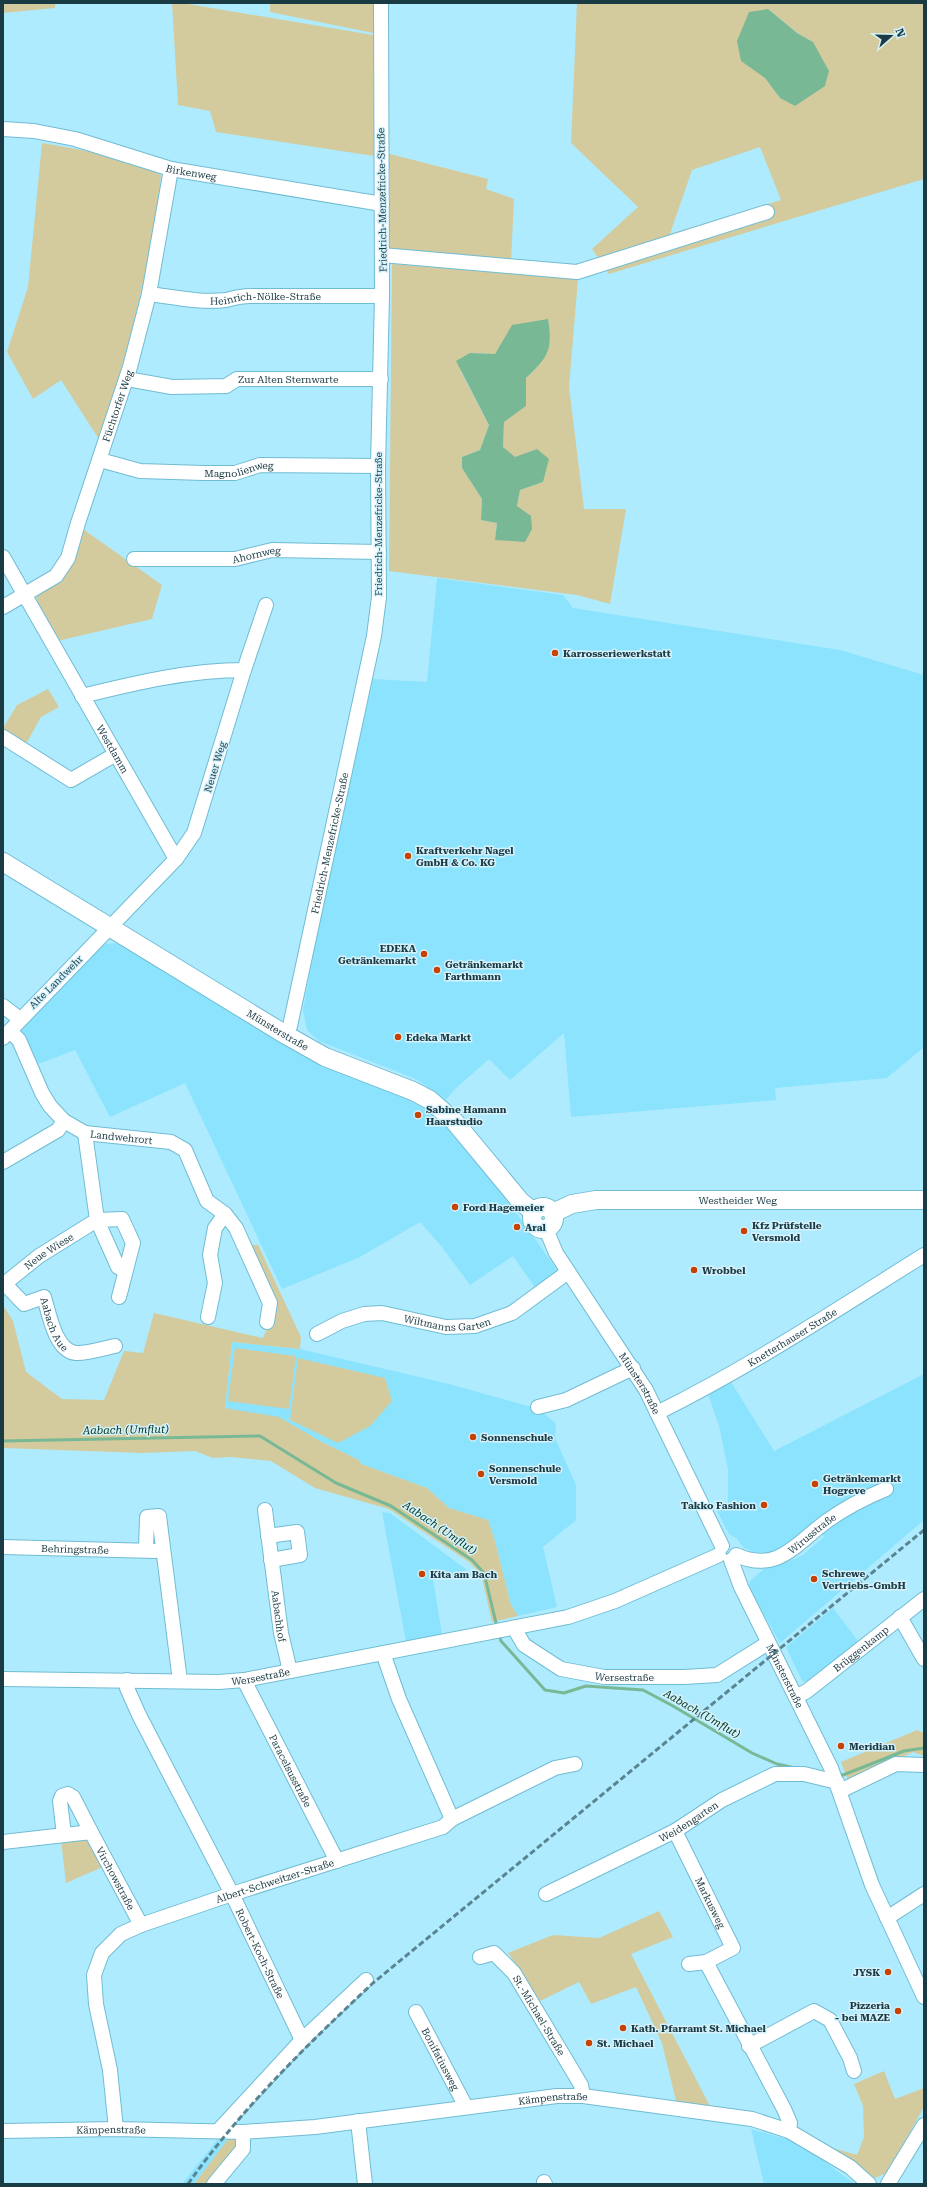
<svg xmlns="http://www.w3.org/2000/svg" width="927" height="2187" font-family="'Roboto Serif',serif">
	<style>
		.built { fill: #8be3fd }
		.green { fill: #d3cb9d; fill-rule: evenodd }
		.water { fill: #79b895 }
		.lines { fill: none; stroke-linecap: round; stroke-linejoin: round }
		.stream { stroke: #79b895; stroke-width: 3 }
		.minor-casing { stroke: #70bcd3; stroke-width: 16 }
		.major-casing { stroke: #70bcd3; stroke-width: 20 }
		.minor { stroke: #fff; stroke-width: 14 }
		.major { stroke: #fff; stroke-width: 18 }
		.rail { stroke: #598592; stroke-width: 3; stroke-dasharray: 6 3; stroke-linecap: butt }
		.poi-dot { fill: #c74100; stroke: #d5f2fc; stroke-width: 1.5 }
		.labels { text-anchor: middle; dominant-baseline: central; stroke-width: 3; stroke-linejoin: round; paint-order: stroke }
		.street-label { font-size: 10px; fill: #1a3a44; stroke: #d5f2fc }
		.poi-label { font-size: 10px; font-weight: bold; fill: #1a3a44; stroke: #d5f2fc; text-anchor: start }
		.water-label { font-size: 11px; font-style: italic; fill: #00361f; stroke: #d5f2fc }
	</style>
	<rect width="100%" height="100%" fill="#afebfe"/>
	<path class="built" d="M437 578 563 595 573 608 840 650 924 675V1047L887 1078 775 1088 776 1100 571 1117 564 1033 510 1080 489 1059 455 1089 446 1100 416 1079 319 1041 307 1030 303 1010 320 918 367 706 373 679 427 682Z
		M120 943 416 1100 450 1125 531 1233 559 1273 537 1290 513 1256 470 1285 442 1247 420 1222 360 1257 282 1289 185 1083 110 1117 75 1050 38 1064 21 1029 104 944Z
		M232 1342 300 1349 449 1384 539 1409 556 1424 555 1438 576 1485V1520L543 1547 557 1607 518 1616 511 1605 495 1541 488 1520 449 1508 427 1488 361 1464 359 1460 320 1441 225 1408Z
		M924 1374V1520L780 1643 749 1588 750 1581 764 1569 780 1565 803 1555 824 1537 815 1523 792 1540 774 1551 757 1553 744 1548 737 1539 729 1534 716 1509 728 1503V1469L719 1426 708 1394 731 1382 774 1451Z
		M382 1512 390 1513 467 1570 433 1579 442 1635 406 1642Z
		M833 1608 858 1641 808 1682 802 1681 786 1647Z
		M751 2129 790 2140 809 2150 855 2184H764Z
		M218 2139H228L194 2184H182Z"/>
	<path class="green" d="M3 3H55V8L3 13Z
		M172 3H182L373 35 374 156 216 132 210 111 178 105Z
		M270 3H374L373 33 270 12Z
		M577 3H924V179L609 274 592 249 638 207 571 143ZM768 9 797 33 813 42 780 98 765 78ZM760 147 781 200 670 234 692 170Z
		M42 143C81 150 126 156 161 175 151 266 127 353 100 441L61 380 33 399 7 352 28 287Z
		M386 153 488 179 486 189 514 199 511 261 390 251V172Z
		M392 264 578 279 569 387 584 509H626L610 604 577 595 389 571ZM548 320C552 350 548 357 526 378V405L504 422 503 447 515 458 537 449 543 482 520 490 517 506 495 540 497 523 481 520 482 499 462 468V457L480 450 489 425 461 372 470 353 495 354 504 341Z
		M80 527 162 585 152 619 57 641 36 604 37 594Z
		M48 689 59 707 41 717 26 744 3 728 17 705Z
		M247 1245H258L301 1337 300 1349 232 1342 225 1408 279 1417 320 1441 359 1460 361 1464 427 1488 449 1508 488 1520 495 1541 511 1605 518 1616 492 1622 481 1574 469 1562 389 1509 315 1488 271 1461 231 1457 213 1458 195 1451 142 1453 3 1448V1305L13 1321 26 1372 62 1399 104 1400 124 1351 143 1353 154 1313 263 1338 268 1326 272 1303Z
		M235 1348 296 1356 289 1409 228 1401Z
		M298 1358 385 1378 392 1401 370 1426 338 1443 290 1420Z
		M917 1730 924 1733V1756L913 1752 848 1781 841 1762Z
		M84 1837 91 1841 105 1866 66 1883 61 1840Z
		M659 1911 673 1937 631 1954 711 2108 676 2101 662 2043 636 1987 591 2004 579 1982 538 2002 521 1971 508 1953 553 1935 599 1938Z
		M884 2071 895 2099 924 2088V2107L887 2173 875 2178 833 2148 857 2155 864 2137 863 2106 854 2084Z
		M228 2139 238 2140 235 2150 207 2184H194Z"/>
	<path class="water" d="M768 9 797 33 813 42 829 71 825 86 795 106 780 98 765 78 741 61 737 41 749 12Z
		M548 319C553 350 548 357 526 378V406L504 422 503 447 515 457 537 449 549 459 543 482 520 490 517 506 531 516 532 529 525 542 495 540 497 523 481 520 482 499 462 468V457L480 450 489 425 456 361 470 353 495 354 512 325Z"/>
	<g class="lines">
		<path class="stream" d="M3 1441 260 1436 336 1483 391 1506 472 1560 484 1573 497 1627
			M499 1634 501 1641 545 1690 564 1693 586 1686 643 1690 673 1706 752 1753 777 1764 795 1768
			M838 1774 843 1775 904 1751 924 1748"/>
		<defs>
			<g id="minor">
				<path id="s1" d="M3 129 34 131 75 139 171 169 382 204"/>
				<path d="M382 255 577 272 767 212"/>
				<path id="s2" d="M149 294C174 297 200 303 226 300 234 298 241 296 250 296H382"/>
				<path id="s3" d="M127 379 172 387 226 386 237 379H381"/>
				<path id="s4" d="M100 460 140 471 204 473H235L260 465 378 466"/>
				<path id="s5" d="M3 557 176 859 3 1038"/>
				<path id="s6" d="M134 559H235L272 550 379 552"/>
				<path id="s7" d="M3 607 56 576 68 558 78 523 130 367 149 294 171 169"/>
				<path d="M244 670 266 605"/>
				<path d="M82 696C135 683 189 670 244 670L194 833 176 859"/>
				<path d="M3 737 71 780 116 754"/>
				<path d="M3 1006 20 1019"/>
				<path id="s8" d="M10 1031 19 1040 42 1093 50 1106 64 1121 85 1133 171 1142 185 1150 207 1201 225 1214 215 1228 210 1255 215 1283 208 1317"/>
				<path id="s9" d="M286 1035 290 1026 374 636 379 597 378 466 382 296 381 3"/>
				<path d="M3 1162 58 1130 64 1121"/>
				<path d="M225 1214 236 1228 270 1303 267 1322"/>
				<path id="s10" d="M546 1229 556 1253 646 1390 722 1546"/>
				<path id="s11" d="M5 1284 24 1304 44 1297C49 1313 55 1351 76 1353 85 1354 105 1348 115 1346"/>
				<path id="s12" d="M3 1285 39 1256 97 1220 85 1133"/>
				<path d="M119 1297 133 1243 122 1219 97 1220 118 1267 125 1271"/>
				<path id="s13" d="M317 1334 342 1321 364 1314 382 1313 446 1327 475 1326 512 1313 568 1272"/>
				<path d="M538 1407 566 1400 633 1368"/>
				<path id="s14" d="M657 1413C750 1367 836 1310 924 1255"/>
				<path id="s15" d="M265 1510 281 1633 290 1671"/>
				<path d="M268 1536 297 1532 300 1555 271 1560"/>
				<path id="s16" d="M3 1547 155 1551"/>
				<path d="M146 1550 147 1517 159 1516 180 1681"/>
				<path id="s17" d="M736 1555C778 1574 796 1543 827 1521 845 1508 864 1498 886 1489"/>
				<path id="s18" d="M731 1560 741 1587 831 1768 872 1885 924 1997"/>
				<path d="M900 1617 924 1659"/>
				<path id="s19" d="M514 1628 524 1645 561 1669 604 1677H684L717 1675 768 1643"/>
				<path id="s20" d="M3 1679 219 1682 244 1680 568 1617 615 1601 719 1555"/>
				<path id="s21" d="M127 1680V1688L139 1715 232 1894 302 2040"/>
				<path id="s22" d="M244 1680 337 1861"/>
				<path id="s23" d="M796 1697 807 1691 924 1599"/>
				<path d="M840 1791 896 1764 924 1765"/>
				<path d="M452 1819 555 1768 575 1764"/>
				<path id="s24" d="M675 1831 733 1948 706 1962"/>
				<path d="M64 1835 60 1801 62 1796 68 1794 73 1797 91 1832"/>
				<path id="s25" d="M3 1842 91 1832 141 1925"/>
				<path id="s26" d="M546 1894 675 1831 722 1800 775 1774H804L837 1782"/>
				<path d="M887 1918 924 1894"/>
				<path id="s27" d="M480 1957 494 1953 514 1973 581 2085 583 2096"/>
				<path d="M689 1964 706 1962 784 2109 790 2123 789 2131"/>
				<path id="s28" d="M416 2012 466 2107"/>
				<path d="M749 2046 814 2011 830 2020 850 2058 854 2071"/>
				<path d="M358 2121 365 2184"/>
				<path id="s29" d="M116 2129 110 2070 96 2004 94 1975 102 1953 121 1934 141 1925 232 1894 443 1827 452 1819 399 1699 383 1653"/>
				<path id="s30" d="M3 2131 116 2129 243 2132 315 2127 557 2096H583L752 2119 789 2131 850 2167 869 2184"/>
				<path d="M218 2131 302 2040 366 1980"/>
				<path d="M544 2182 545 2184"/>
				<path d="M214 2184 243 2149V2132"/>
				<path d="M888 2184 924 2125"/>
			</g>
			<g id="major">
				<path id="s31" d="M3 862 286 1035 325 1057 413 1091 430 1100 454 1121 521 1202 534 1212"/>
				<circle cx="543" cy="1218" r="11"/>
				<path id="s32" d="M553 1213 572 1204 596 1200H924"/>
			</g>
		</defs>
		<use href="#minor" class="minor-casing"/>
		<use href="#major" class="major-casing"/>
		<use href="#minor" class="minor"/>
		<use href="#major" class="major"/>
		<path class="rail" d="M188 2184C241 2109 307 2045 373 1983L924 1530"/>
	</g>
	<g class="poi-dot">
		<circle cx="555" cy="653" r="4"/>
		<circle cx="408" cy="856" r="4"/>
		<circle cx="424" cy="954" r="4"/>
		<circle cx="437" cy="970" r="4"/>
		<circle cx="398" cy="1037" r="4"/>
		<circle cx="418" cy="1115" r="4"/>
		<circle cx="455" cy="1207" r="4"/>
		<circle cx="517" cy="1227" r="4"/>
		<circle cx="744" cy="1231" r="4"/>
		<circle cx="694" cy="1270" r="4"/>
		<circle cx="473" cy="1437" r="4"/>
		<circle cx="481" cy="1474" r="4"/>
		<circle cx="815" cy="1484" r="4"/>
		<circle cx="764" cy="1505" r="4"/>
		<circle cx="422" cy="1574" r="4"/>
		<circle cx="814" cy="1579" r="4"/>
		<circle cx="841" cy="1746" r="4"/>
		<circle cx="888" cy="1972" r="4"/>
		<circle cx="898" cy="2011" r="4"/>
		<circle cx="623" cy="2028" r="4"/>
		<circle cx="589" cy="2043" r="4"/>
	</g>
	<g class="labels">
		<g class="street-label">
			<text stroke="none"><textPath href="#s1" startOffset="194">Birkenweg</textPath></text>
			<text transform="translate(382 200) rotate(-91)">Friedrich-Menzefricke-Straße</text>
			<text stroke="none"><textPath href="#s2" startOffset="117">Heinrich-Nölke-Straße</textPath></text>
			<text stroke="none"><textPath href="#s3" startOffset="164">Zur Alten Sternwarte</textPath></text>
			<text stroke="none"><textPath href="#s7" startOffset="243">Füchtorfer Weg</textPath></text>
			<text stroke="none"><textPath href="#s4" startOffset="141">Magnolienweg</textPath></text>
			<text transform="translate(378 524) rotate(-90)">Friedrich-Menzefricke-Straße</text>
			<text stroke="none"><textPath href="#s6" startOffset="123">Ahornweg</textPath></text>
			<text stroke="none"><textPath href="#s5" startOffset="221">Westdamm</textPath></text>
			<text transform="translate(215 767) rotate(-73)">Neuer Weg</text>
			<text stroke="none"><textPath href="#s9" startOffset="197">Friedrich-Menzefricke-Straße</textPath></text>
			<text transform="translate(56 982) rotate(-45)">Alte Landwehr</text>
			<text stroke="none"><textPath href="#s31" startOffset="322">Münsterstraße</textPath></text>
			<text stroke="none"><textPath href="#s8" startOffset="167">Landwehrort</textPath></text>
			<text stroke="none"><textPath href="#s32" startOffset="187">Westheider Weg</textPath></text>
			<text stroke="none"><textPath href="#s12" startOffset="57">Neue Wiese</textPath></text>
			<text stroke="none"><textPath href="#s13" startOffset="136">Wiltmanns Garten</textPath></text>
			<text stroke="none"><textPath href="#s11" startOffset="78">Aabach Aue</textPath></text>
			<text stroke="none"><textPath href="#s14" startOffset="155">Knetterhauser Straße</textPath></text>
			<text stroke="none"><textPath href="#s10" startOffset="181">Münsterstraße</textPath></text>
			<text stroke="none"><textPath href="#s17" startOffset="85">Wirusstraße</textPath></text>
			<text stroke="none"><textPath href="#s16" startOffset="72">Behringstraße</textPath></text>
			<text stroke="none"><textPath href="#s15" startOffset="107">Aabachhof</textPath></text>
			<text stroke="none"><textPath href="#s23" startOffset="81">Brüggenkamp</textPath></text>
			<text stroke="none"><textPath href="#s20" startOffset="258">Wersestraße</textPath></text>
			<text stroke="none"><textPath href="#s19" startOffset="128">Wersestraße</textPath></text>
			<text stroke="none"><textPath href="#s18" startOffset="128">Münsterstraße</textPath></text>
			<text stroke="none"><textPath href="#s22" startOffset="102">Paracelsusstraße</textPath></text>
			<text stroke="none"><textPath href="#s26" startOffset="160">Weidengarten</textPath></text>
			<text stroke="none"><textPath href="#s25" startOffset="141">Virchowstraße</textPath></text>
			<text stroke="none"><textPath href="#s29" startOffset="369">Albert-Schweitzer-Straße</textPath></text>
			<text stroke="none"><textPath href="#s24" startOffset="80">Markusweg</textPath></text>
			<text stroke="none"><textPath href="#s21" startOffset="305">Robert-Koch-Straße</textPath></text>
			<text stroke="none"><textPath href="#s27" startOffset="92">St.-Michael-Straße</textPath></text>
			<text stroke="none"><textPath href="#s28" startOffset="53">Bonifatiusweg</textPath></text>
			<text stroke="none"><textPath href="#s30" startOffset="552">Kämpenstraße</textPath></text>
			<text stroke="none"><textPath href="#s30" startOffset="108">Kämpenstraße</textPath></text>
		</g>
		<g class="poi-label">
			<text x="563" y="653">Karrosseriewerkstatt</text>
			<text x="416" y="850">Kraftverkehr Nagel<tspan x="416" dy="12">GmbH &amp; Co. KG</tspan></text>
			<text x="416" y="948" text-anchor="end">EDEKA<tspan x="416" dy="12">Getränkemarkt</tspan></text>
			<text x="445" y="964">Getränkemarkt<tspan x="445" dy="12">Farthmann</tspan></text>
			<text x="406" y="1037">Edeka Markt</text>
			<text x="426" y="1109">Sabine Hamann<tspan x="426" dy="12">Haarstudio</tspan></text>
			<text x="463" y="1207">Ford Hagemeier</text>
			<text x="752" y="1225">Kfz Prüfstelle<tspan x="752" dy="12">Versmold</tspan></text>
			<text x="525" y="1227">Aral</text>
			<text x="702" y="1270">Wrobbel</text>
			<text x="481" y="1437">Sonnenschule</text>
			<text x="489" y="1468">Sonnenschule<tspan x="489" dy="12">Versmold</tspan></text>
			<text x="823" y="1478">Getränkemarkt<tspan x="823" dy="12">Hogreve</tspan></text>
			<text x="756" y="1505" text-anchor="end">Takko Fashion</text>
			<text x="822" y="1573">Schrewe<tspan x="822" dy="12">Vertriebs-GmbH</tspan></text>
			<text x="430" y="1574">Kita am Bach</text>
			<text x="849" y="1746">Meridian</text>
			<text x="880" y="1972" text-anchor="end">JYSK</text>
			<text x="890" y="2005" text-anchor="end">Pizzeria<tspan x="890" dy="12">- bei MAZE</tspan></text>
			<text x="631" y="2028">Kath. Pfarramt St. Michael</text>
			<text x="597" y="2043">St. Michael</text>
		</g>
		<g class="water-label">
			<text transform="translate(126 1430) rotate(-1)">Aabach (Umflut)</text>
			<text transform="translate(440 1528) rotate(34)">Aabach (Umflut)</text>
			<text transform="translate(702 1714) rotate(30)">Aabach (Umflut)</text>
		</g>
	</g>
	<rect width="927" height="2187" fill="none" stroke="#1a3a44" stroke-width="8"/>
	<g transform="translate(891 36) rotate(70)" stroke="#d5f2fc" stroke-width="3" paint-order="stroke">
	<path d="M0-3L7 15L0 10L-7 15Z" fill="#1a3a44"/>
	<text y="-6" font-size="11" font-weight="bold" text-anchor="middle" fill="#1a3a44">N</text>
	</g>
</svg>
